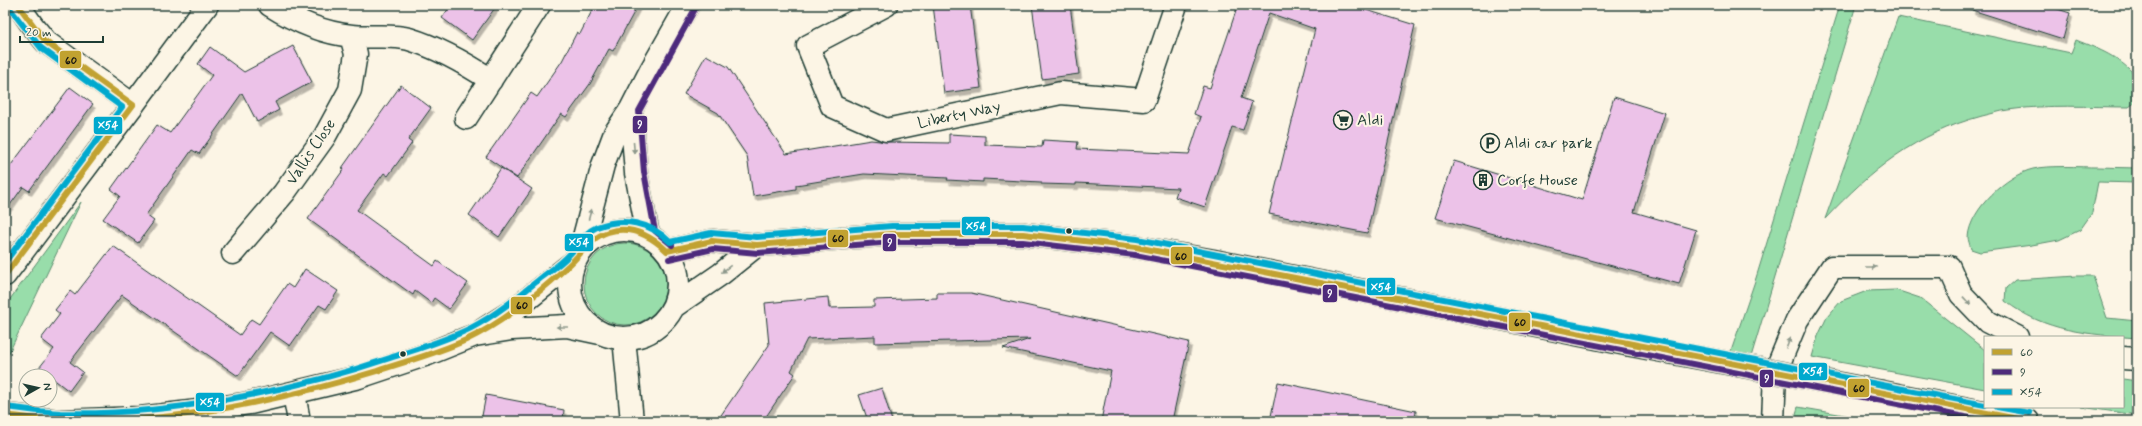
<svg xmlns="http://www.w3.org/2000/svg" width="2142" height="426" font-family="Mynerve,sans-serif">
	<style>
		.green { fill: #98ddaa; stroke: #5c8d6f }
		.building { fill: #ecc2e8; stroke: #1f3d34; filter: url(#shadow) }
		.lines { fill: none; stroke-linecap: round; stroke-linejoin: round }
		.minor-casing { stroke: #1f3d34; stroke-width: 25 }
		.tertiary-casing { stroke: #1f3d34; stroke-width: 25 }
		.minor { stroke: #fcf5e5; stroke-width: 22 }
		.tertiary { stroke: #fcf5e5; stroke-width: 22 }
		.tertiary-bridge-casing { stroke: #1f3d34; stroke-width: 25; stroke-linecap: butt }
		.tertiary-bridge { stroke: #fcf5e5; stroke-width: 22 }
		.bus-1-casing { stroke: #fcf5e5; stroke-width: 9 }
		.bus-2-casing { stroke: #fcf5e5; stroke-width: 9 }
		.bus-3-casing { stroke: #fcf5e5; stroke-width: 9 }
		.bus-1 { stroke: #c1a230; stroke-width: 6 }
		.bus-2 { stroke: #4e2b7b; stroke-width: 6 }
		.bus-3 { stroke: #00a9ce; stroke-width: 6 }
		.oneway { fill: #8e998c }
		.bus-dot { fill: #1f3d34; stroke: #fcf5e5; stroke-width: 1.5 }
		.labels { text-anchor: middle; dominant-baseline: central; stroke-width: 4; stroke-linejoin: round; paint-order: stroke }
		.street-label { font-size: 16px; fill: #1f3d34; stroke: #fcf5e5 }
		.poi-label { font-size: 16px; fill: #1f3d34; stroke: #fcf5e5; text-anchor: start }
		.line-badge { stroke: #fcf5e5; stroke-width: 1.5 }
		.badge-label { font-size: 11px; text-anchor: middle; font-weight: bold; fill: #fff }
		.pale-badge-label { font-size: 11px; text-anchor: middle; font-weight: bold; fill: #111 }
	</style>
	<defs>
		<filter id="shadow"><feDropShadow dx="2.5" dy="4.5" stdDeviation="0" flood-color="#0004"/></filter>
	</defs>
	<rect width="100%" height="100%" fill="#fcf5e5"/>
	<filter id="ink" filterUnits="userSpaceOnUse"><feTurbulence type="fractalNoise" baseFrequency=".025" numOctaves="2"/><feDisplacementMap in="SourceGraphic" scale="8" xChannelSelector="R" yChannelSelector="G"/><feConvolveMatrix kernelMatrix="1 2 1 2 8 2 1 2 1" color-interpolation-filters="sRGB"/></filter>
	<g filter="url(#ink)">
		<path class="green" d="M1840 5H1856L1748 367 1727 363 1756 278Z
			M1898 17 2071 53 2076 40C2101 50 2118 56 2137 77V101L2129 107C2089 107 2048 104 2008 110 2000 111 1991 114 1982 116 1915 134 1872 169 1825 219Z
			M2098 167 2137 168V183L2098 182 2092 213 2080 230 2059 240 2032 245 1980 252 1971 249C1970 245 1968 240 1968 237 1970 209 2007 175 2033 169 2050 165 2079 167 2098 167Z
			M81 202 5 361V306Z
			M584 284a41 41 0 1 1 82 0a41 41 0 1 1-82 0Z
			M2076 276H2093L2107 318 2137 321V338C2088 334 2045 332 2005 301L2006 288 2015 280Z
			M1896 290 1920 298 1985 350V389L1812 357 1818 336 1827 317 1841 301 1867 291Z
			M2123 379 2137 381V415L2081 407H2123Z
			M1798 407 1879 421H1794Z"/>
		<path class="building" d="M451 5H497L472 40 442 18Z
			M595 5H638L613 51 609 49 590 84 566 117 561 114 517 178 486 157 531 93 537 97 562 61 577 32 580 34Z
			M933 5H970L981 88 944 93Z
			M1032 5H1070L1079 74 1042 79Z
			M1238 5H1350L1415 25 1367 233 1269 214 1315 29 1269 13 1241 98 1252 102 1243 130 1232 127 1205 207 1175 197 1178 188 1076 183V185L1041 184V182L983 179V182L947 180 948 178 864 174 796 185V189L753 196 747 156 718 113 684 94 706 55 728 67 786 154 871 140 888 142 949 143V134L985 136V145L1042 147 1043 140 1078 142 1077 149 1189 154 1201 117 1194 114 1203 86 1210 88Z
			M1973 5H2045L2070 13 2063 39 1972 10Z
			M293 46 312 82 275 102 279 110 257 122 242 93 199 154 192 150 146 215 154 221 138 243 103 219 120 196 111 189 157 125 170 133 212 75 198 64 210 47 244 72Z
			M401 85 431 108 408 140 412 143 388 176 384 173 357 210 434 266 437 261 468 283 449 309 434 298 431 303 415 291 413 295 308 219 344 169 342 168Z
			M70 87 93 104 29 191 23 187 5 212V173Z
			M1614 97 1665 113 1634 212 1696 230 1679 284 1435 218 1454 161 1582 200Z
			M501 168 532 189 499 237 469 215Z
			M113 246 240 335 251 319 259 324 287 284 293 288 305 269 338 291 326 309 319 305 290 346 270 332 238 376 122 295 70 362 83 372 69 391 39 368 54 349 41 339 60 314 55 310 70 291 75 295Z
			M937 293H971L1189 342 1172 421H1101L1111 371 1003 348 1030 339 875 343V336L807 339 791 371 795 374 763 421H717L769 345 765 303 828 297 829 308 874 307V300L937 298Z
			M1278 382 1416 411 1415 421H1270Z
			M882 388 892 421H868L859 395Z
			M486 395 564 410 563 421H481Z"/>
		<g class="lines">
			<defs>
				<path id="minor" d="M270 5C295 21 322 33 352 36 370 38 392 34 409 39 439 48 465 63 491 80
					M886 5 808 46 832 106 886 130 1061 93 1144 100 1176 5
					M133 105 207 5
					M466 118 539 5
					M233 253 284 193 325 136 350 90 356 54 351 36
					M2123 358 2137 359
					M294 394 299 421
					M1773 421 1775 373 1797 320 1832 267H1949L1961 294 1988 322 2017 337"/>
				<path id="tertiary" d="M631 109 636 173 648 235
					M570 284a54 54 0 1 1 108 0a54 54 0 1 1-108 0Z
					M667 251 712 241 757 245 892 234H1023L1136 247 1214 261 1626 344
					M580 252 603 165 615 133 631 109 651 70 688 5
					M5 275 133 105 46 42 32 25 18 5
					M673 307 721 274 757 245
					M483 330 514 310 575 261
					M624 338 632 421
					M1882 392 2028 421
					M5 415 59 421 140 418 198 411 250 403 359 377 428 354 475 335 512 329 567 326 600 333"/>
			</defs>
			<use href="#minor" class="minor-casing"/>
			<use href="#tertiary" class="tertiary-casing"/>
			<use href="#minor" class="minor"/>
			<use href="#tertiary" class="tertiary"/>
			<defs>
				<path id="tertiary-bridge" d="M1626 344 1882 392"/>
			</defs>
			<use href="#tertiary-bridge" class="tertiary-bridge-casing"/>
			<use href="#tertiary-bridge" class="tertiary-bridge"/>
			<defs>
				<path id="bus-1" d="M18 5 46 42 133 105
					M667 251 712 241 757 245 892 234H1023L1136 247 2028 421
					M5 275 133 105
					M5 415C23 417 41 420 59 421 166 425 276 402 377 371 407 361 438 353 466 340 503 323 538 294 568 266 582 254 589 238 608 232 631 225 651 236 667 251"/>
				<path id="bus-2" d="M672 245 655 231 644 172 639 111 695 9
					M669 259 713 249 758 253 892 242H1023L1135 255 1985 421"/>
				<path id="bus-3" d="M5 262 122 107 41 48 11 10
					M6 407C24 409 42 412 60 413 165 416 290 392 390 358 417 349 445 341 471 328 496 315 519 296 541 278 550 271 561 264 569 255 578 246 583 233 597 227 623 217 650 222 670 242L711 233 757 237 892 226H1023L1137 239 1985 405
					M1997 407 2030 413"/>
			</defs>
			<use href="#bus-1" class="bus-1-casing"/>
			<use href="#bus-2" class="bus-2-casing"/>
			<use href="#bus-3" class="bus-3-casing"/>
			<use href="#bus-1" class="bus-1"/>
			<use href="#bus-2" class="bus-2"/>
			<use href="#bus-3" class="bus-3"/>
		</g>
		<defs><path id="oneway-solid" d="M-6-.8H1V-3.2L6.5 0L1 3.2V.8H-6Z"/></defs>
		<g class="oneway">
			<use href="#oneway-solid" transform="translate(634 148) rotate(85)"/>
			<use href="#oneway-solid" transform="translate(590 214) rotate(-75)"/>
			<use href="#oneway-solid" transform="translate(1871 267)"/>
			<use href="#oneway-solid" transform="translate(726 269) rotate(142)"/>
			<use href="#oneway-solid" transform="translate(1967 301) rotate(47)"/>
			<use href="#oneway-solid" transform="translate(562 327) rotate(-180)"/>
			<use href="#oneway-solid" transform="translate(1788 343) rotate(-68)"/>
		</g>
	</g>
	<defs>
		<symbol id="supermarket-ring" viewBox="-11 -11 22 22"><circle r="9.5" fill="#fcf5e5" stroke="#1f3d34" stroke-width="1.5"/><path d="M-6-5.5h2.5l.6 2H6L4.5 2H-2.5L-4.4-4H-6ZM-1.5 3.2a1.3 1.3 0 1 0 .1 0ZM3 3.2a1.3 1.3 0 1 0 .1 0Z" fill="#1f3d34"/></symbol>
		<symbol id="parking-ring" viewBox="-11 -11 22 22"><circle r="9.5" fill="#fcf5e5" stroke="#1f3d34" stroke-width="1.5"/><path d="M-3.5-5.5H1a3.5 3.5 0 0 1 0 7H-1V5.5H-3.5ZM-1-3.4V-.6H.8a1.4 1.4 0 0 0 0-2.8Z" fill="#1f3d34"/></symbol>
		<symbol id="building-ring" viewBox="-11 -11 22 22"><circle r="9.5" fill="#fcf5e5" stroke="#1f3d34" stroke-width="1.5"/><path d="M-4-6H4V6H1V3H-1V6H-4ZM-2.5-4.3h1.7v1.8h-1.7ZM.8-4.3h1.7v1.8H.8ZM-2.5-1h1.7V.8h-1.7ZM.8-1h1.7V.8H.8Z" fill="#1f3d34"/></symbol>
	</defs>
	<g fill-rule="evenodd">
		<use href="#supermarket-ring" x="1332" y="109" width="22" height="22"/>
		<use href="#parking-ring" x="1479" y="132" width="22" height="22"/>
		<use href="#building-ring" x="1472" y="169" width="22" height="22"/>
	</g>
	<g class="bus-dot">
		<circle cx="1069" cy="231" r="3.5"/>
		<circle cx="403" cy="354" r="3.5"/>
	</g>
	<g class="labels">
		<g class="street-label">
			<text transform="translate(959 115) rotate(-12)">Liberty Way</text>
			<text transform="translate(311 152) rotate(-56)">Vallis Close</text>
		</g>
		<g class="poi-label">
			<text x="1357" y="120">Aldi</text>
			<text x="1504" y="143">Aldi car park</text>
			<text x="1497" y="180">Corfe House</text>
		</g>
	</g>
	<g class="line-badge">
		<rect x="59" y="50" width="23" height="19" rx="4" fill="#c1a230"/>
		<rect x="632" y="115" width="16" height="19" rx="4" fill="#4e2b7b"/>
		<rect x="93" y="116" width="30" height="19" rx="4" fill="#00a9ce"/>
		<rect x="961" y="216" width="30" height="20" rx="4" fill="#00a9ce"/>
		<rect x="827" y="229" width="22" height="19" rx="4" fill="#c1a230"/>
		<rect x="882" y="233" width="15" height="19" rx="4" fill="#4e2b7b"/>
		<rect x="564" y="233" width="30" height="19" rx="4" fill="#00a9ce"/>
		<rect x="1170" y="246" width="23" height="19" rx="4" fill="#c1a230"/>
		<rect x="1366" y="277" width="30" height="19" rx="4" fill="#00a9ce"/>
		<rect x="1322" y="284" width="16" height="19" rx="4" fill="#4e2b7b"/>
		<rect x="510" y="296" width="23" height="19" rx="4" fill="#c1a230"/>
		<rect x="1508" y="312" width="23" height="20" rx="4" fill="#c1a230"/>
		<rect x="1798" y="362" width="30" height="19" rx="4" fill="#00a9ce"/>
		<rect x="1759" y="369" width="15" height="19" rx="4" fill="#4e2b7b"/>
		<rect x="1847" y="378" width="23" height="20" rx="4" fill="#c1a230"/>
		<rect x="195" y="392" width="30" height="20" rx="4" fill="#00a9ce"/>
	</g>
	<g class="badge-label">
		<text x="640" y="128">9</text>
		<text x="108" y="129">X54</text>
		<text x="976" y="230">X54</text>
		<text x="890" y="246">9</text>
		<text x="579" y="246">X54</text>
		<text x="1381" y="291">X54</text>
		<text x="1330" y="297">9</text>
		<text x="1813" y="375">X54</text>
		<text x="1767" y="382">9</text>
		<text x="210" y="406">X54</text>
	</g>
	<g class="pale-badge-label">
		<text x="71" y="64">60</text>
		<text x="838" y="242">60</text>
		<text x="1181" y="260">60</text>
		<text x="522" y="309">60</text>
		<text x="1520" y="326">60</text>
		<text x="1859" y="392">60</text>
	</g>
	<rect width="2142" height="426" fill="none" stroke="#fcf5e5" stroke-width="20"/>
	<rect x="10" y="10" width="2122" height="406" fill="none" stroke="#1f3d34" stroke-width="1.5" filter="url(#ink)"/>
	<rect x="1984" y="336" width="140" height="72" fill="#fcf5e5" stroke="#a4ab9e"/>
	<rect x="1992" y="349" width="20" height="6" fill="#c1a230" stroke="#a4ab9e"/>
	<text x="2020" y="356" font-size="12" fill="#1f3d34">60</text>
	<rect x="1992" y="369" width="20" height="6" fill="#4e2b7b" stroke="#a4ab9e"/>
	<text x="2020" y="376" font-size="12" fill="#1f3d34">9</text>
	<rect x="1992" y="389" width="20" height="6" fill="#00a9ce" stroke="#a4ab9e"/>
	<text x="2020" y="396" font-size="12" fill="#1f3d34">X54</text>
	<g transform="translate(38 388) rotate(82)"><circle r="19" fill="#fcf5e5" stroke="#a4ab9e"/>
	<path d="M0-3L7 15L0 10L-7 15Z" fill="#1f3d34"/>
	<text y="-6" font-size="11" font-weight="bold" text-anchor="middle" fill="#1f3d34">N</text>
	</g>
	<path d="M20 36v6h83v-6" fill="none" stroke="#1f3d34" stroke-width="2"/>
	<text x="26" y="36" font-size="12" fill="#1f3d34" stroke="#fcf5e5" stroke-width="3" paint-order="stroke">20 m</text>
</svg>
